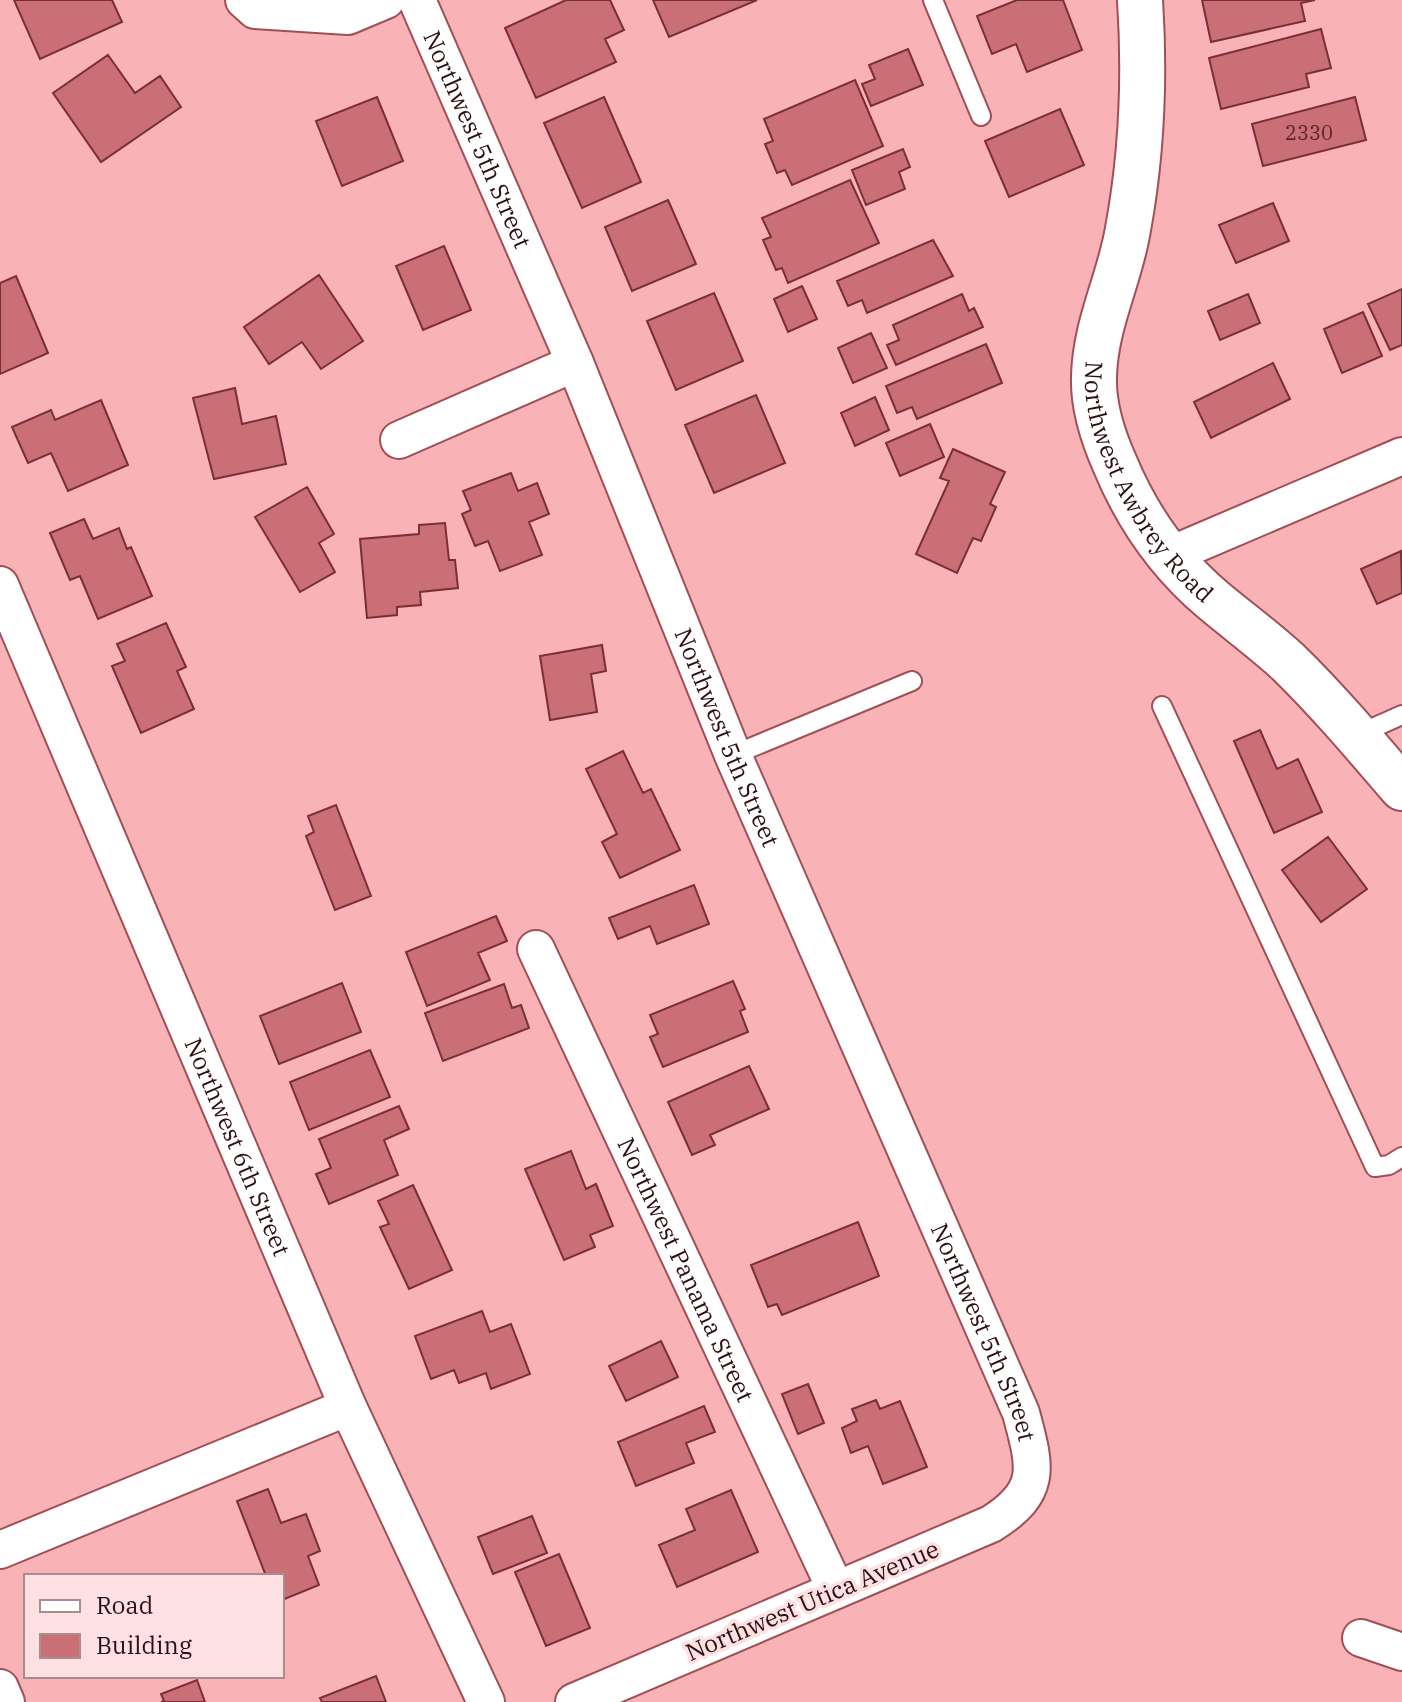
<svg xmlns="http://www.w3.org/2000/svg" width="1402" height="1702" font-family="'IBM Plex Serif',serif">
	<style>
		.building { fill: #ca6f75; stroke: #792f36; stroke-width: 2 }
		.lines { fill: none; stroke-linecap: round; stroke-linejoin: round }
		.service-casing { stroke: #9f5056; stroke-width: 22 }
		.minor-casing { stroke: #9f5056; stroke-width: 40 }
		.tertiary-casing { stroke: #9f5056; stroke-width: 48 }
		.service { stroke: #fff; stroke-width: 18 }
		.minor { stroke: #fff; stroke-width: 36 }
		.tertiary { stroke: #fff; stroke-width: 44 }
		.labels { text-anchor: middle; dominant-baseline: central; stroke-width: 7; stroke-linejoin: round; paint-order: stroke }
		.number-label { font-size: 20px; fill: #56272b }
		.street-label { font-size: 24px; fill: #2f0f12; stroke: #fde0e1 }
	</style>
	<rect width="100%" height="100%" fill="#f9b2b5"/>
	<path class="building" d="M14 0H112L122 22 40 59Z
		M566 0H610L624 30 605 39 616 62 536 98 505 28Z
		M653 0H757L669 37Z
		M1017 0H1063L1082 50 1027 72 1016 44 992 54 977 16Z
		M1202 0H1315L1301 3 1305 21 1211 42Z
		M1321 29 1331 68 1306 74 1309 87 1221 109 1209 58Z
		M908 49 923 85 871 106 862 84 875 79 869 65Z
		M108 55 135 93 160 76 181 107 101 162 53 93Z
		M855 80 883 146 792 185 785 170 777 173 765 144 773 141 764 119Z
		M377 97 403 161 342 186 316 121Z
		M604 97 641 182 582 208 544 123Z
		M1355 97 1366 140 1263 166 1252 124Z
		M1060 109 1084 165 1009 197 985 141Z
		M903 149 910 167 899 172 905 189 866 205 852 170Z
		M850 180 879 243 788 283 782 268 776 270 763 240 771 237 762 218Z
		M668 200 696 264 632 291 605 227Z
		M1273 203 1289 241 1236 263 1219 225Z
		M933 240 953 276 867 313 862 300 848 306 837 281Z
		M444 246 471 310 423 330 396 266Z
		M319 275 363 341 321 369 302 342 269 364 244 327Z
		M16 276 48 353 0 374V283Z
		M802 286 817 319 788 332 774 299Z
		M1402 289V345L1390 350 1368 304Z
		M714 293 743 361 676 390 647 321Z
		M962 294 969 311 974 308 983 327 896 365 887 345 899 340 893 325Z
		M1248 294 1260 323 1220 340 1208 311Z
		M1363 312 1382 356 1342 373 1324 329Z
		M871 333 887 368 853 383 838 348Z
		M986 344 1002 383 917 419 912 407 897 413 886 386Z
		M1273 363 1290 399 1211 438 1194 402Z
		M235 388 242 424 276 416 286 464 214 479 193 398Z
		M756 395 785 463 714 493 685 425Z
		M875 397 889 430 855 446 841 413Z
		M101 400 128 465 68 491 51 453 28 463 12 427 51 410 55 420Z
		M930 424 944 457 900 476 886 443Z
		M953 449 1005 472 990 504 996 507 981 541 973 538 957 573 916 554 949 481 940 478Z
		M511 473 518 491 537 483 549 514 529 522 542 555 500 571 488 541 475 546 462 514 471 510 463 491Z
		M307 487 334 534 319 543 335 572 300 592 255 517Z
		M84 519 93 539 119 528 127 549 131 547 152 596 98 619 80 576 70 580 50 533Z
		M445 523 449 560H455L458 588 420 592 421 605 397 607V615L367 618 360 539 419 534V525Z
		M1401 551 1402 593 1377 604 1361 569Z
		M166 623 186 667 177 671 194 709 141 733 112 666 125 661 117 644Z
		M602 645 606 671 591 674 597 712 550 720 540 656Z
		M1260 730 1277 769 1298 759 1322 812 1274 833 1234 741Z
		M623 751 643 793 651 789 680 850 620 878 602 842 617 834 586 769Z
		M336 805 371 896 335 910 306 836 314 832 308 816Z
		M1328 837 1367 889 1321 922 1282 870Z
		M694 885 709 924 657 944 650 926 618 939 609 918Z
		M496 916 507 941 478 953 490 980 427 1006 406 952Z
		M733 981 745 1009 740 1011 748 1032 663 1067 650 1037 658 1034 650 1015Z
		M342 983 361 1032 279 1064 260 1016Z
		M504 984 512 1008 521 1005 529 1028 443 1061 425 1013Z
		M370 1050 390 1097 309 1130 290 1082Z
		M749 1066 769 1109 710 1135 715 1145 692 1155 668 1102Z
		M399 1106 409 1129 384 1140 398 1175 329 1204 316 1174 331 1168 319 1139Z
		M571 1151 586 1189 596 1184 613 1226 590 1235 595 1247 564 1260 525 1169Z
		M413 1185 452 1270 409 1289 380 1227 389 1224 378 1201Z
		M858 1222 879 1276 782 1315 777 1304 768 1307 751 1265Z
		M482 1311 490 1332 511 1324 530 1374 491 1389 486 1373 459 1383 454 1370 431 1379 415 1336Z
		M661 1341 678 1377 626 1401 609 1366Z
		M808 1384 824 1423 798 1434 782 1394Z
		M876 1400 880 1409 900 1401 927 1467 883 1484 868 1446 851 1453 842 1428 857 1421 852 1409Z
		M704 1406 715 1432 686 1443 694 1463 636 1486 618 1442Z
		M268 1489 281 1523 306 1514 320 1551 308 1556 319 1585 282 1600V1576H266L237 1501Z
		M731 1490 758 1552 677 1587 659 1545 695 1530 686 1509Z
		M532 1516 547 1553 493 1574 478 1537Z
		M559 1554 590 1628 546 1646 515 1572Z
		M376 1676 386 1702H322L320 1698Z
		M197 1680 205 1702H161L164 1701 161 1694Z"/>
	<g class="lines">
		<defs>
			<path id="service" d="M933 0 981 116
				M1162 706 1375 1167 1389 1165 1402 1157
				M1357 735 1402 715
				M733 755 912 681"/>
			<g id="minor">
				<path d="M244 0 255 10 348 16 386 0"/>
				<path id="s1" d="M417 0 575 363 733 755 1021 1413C1035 1466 1044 1491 991 1524L574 1702"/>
				<path d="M399 440 575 363"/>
				<path d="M1168 556 1402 456"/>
				<path id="s2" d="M0 585 348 1407 486 1702"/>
				<path id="s3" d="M536 949 836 1590"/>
				<path d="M0 1550 348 1407"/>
				<path d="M1361 1638 1402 1652"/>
				<path d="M0 1688 6 1702"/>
			</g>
			<g id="tertiary">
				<path id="s4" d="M1140 0C1145 77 1142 153 1128 229 1120 279 1095 324 1094 377 1093 407 1103 437 1115 464 1137 517 1169 563 1213 600 1238 621 1264 640 1288 662 1328 701 1365 745 1402 788"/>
			</g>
		</defs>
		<use href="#service" class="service-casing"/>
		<use href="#minor" class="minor-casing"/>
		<use href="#tertiary" class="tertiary-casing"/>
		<use href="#service" class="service"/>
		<use href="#minor" class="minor"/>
		<use href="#tertiary" class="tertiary"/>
	</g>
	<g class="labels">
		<g class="number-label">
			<text x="1309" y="132">2330</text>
		</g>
		<g class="street-label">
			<text stroke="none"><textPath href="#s1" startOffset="152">Northwest 5th Street</textPath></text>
			<text stroke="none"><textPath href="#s4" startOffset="502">Northwest Awbrey Road</textPath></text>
			<text stroke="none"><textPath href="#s1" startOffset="800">Northwest 5th Street</textPath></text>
			<text stroke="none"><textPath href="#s2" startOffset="610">Northwest 6th Street</textPath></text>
			<text stroke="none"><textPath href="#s3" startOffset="354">Northwest Panama Street</textPath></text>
			<text stroke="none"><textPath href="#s1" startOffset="1448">Northwest 5th Street</textPath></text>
			<text transform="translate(812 1600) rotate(-23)">Northwest Utica Avenue</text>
		</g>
	</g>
	<rect x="24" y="1574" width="260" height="104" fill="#fde0e1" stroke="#ab8c8e" stroke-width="2"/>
	<rect x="40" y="1600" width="40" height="12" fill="#ffffff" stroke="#ab8c8e" stroke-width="2"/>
	<text x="96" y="1614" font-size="24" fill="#2f0f12">Road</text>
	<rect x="40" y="1634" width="40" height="24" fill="#ca6f75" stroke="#ab8c8e" stroke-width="2"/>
	<text x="96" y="1654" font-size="24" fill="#2f0f12">Building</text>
</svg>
